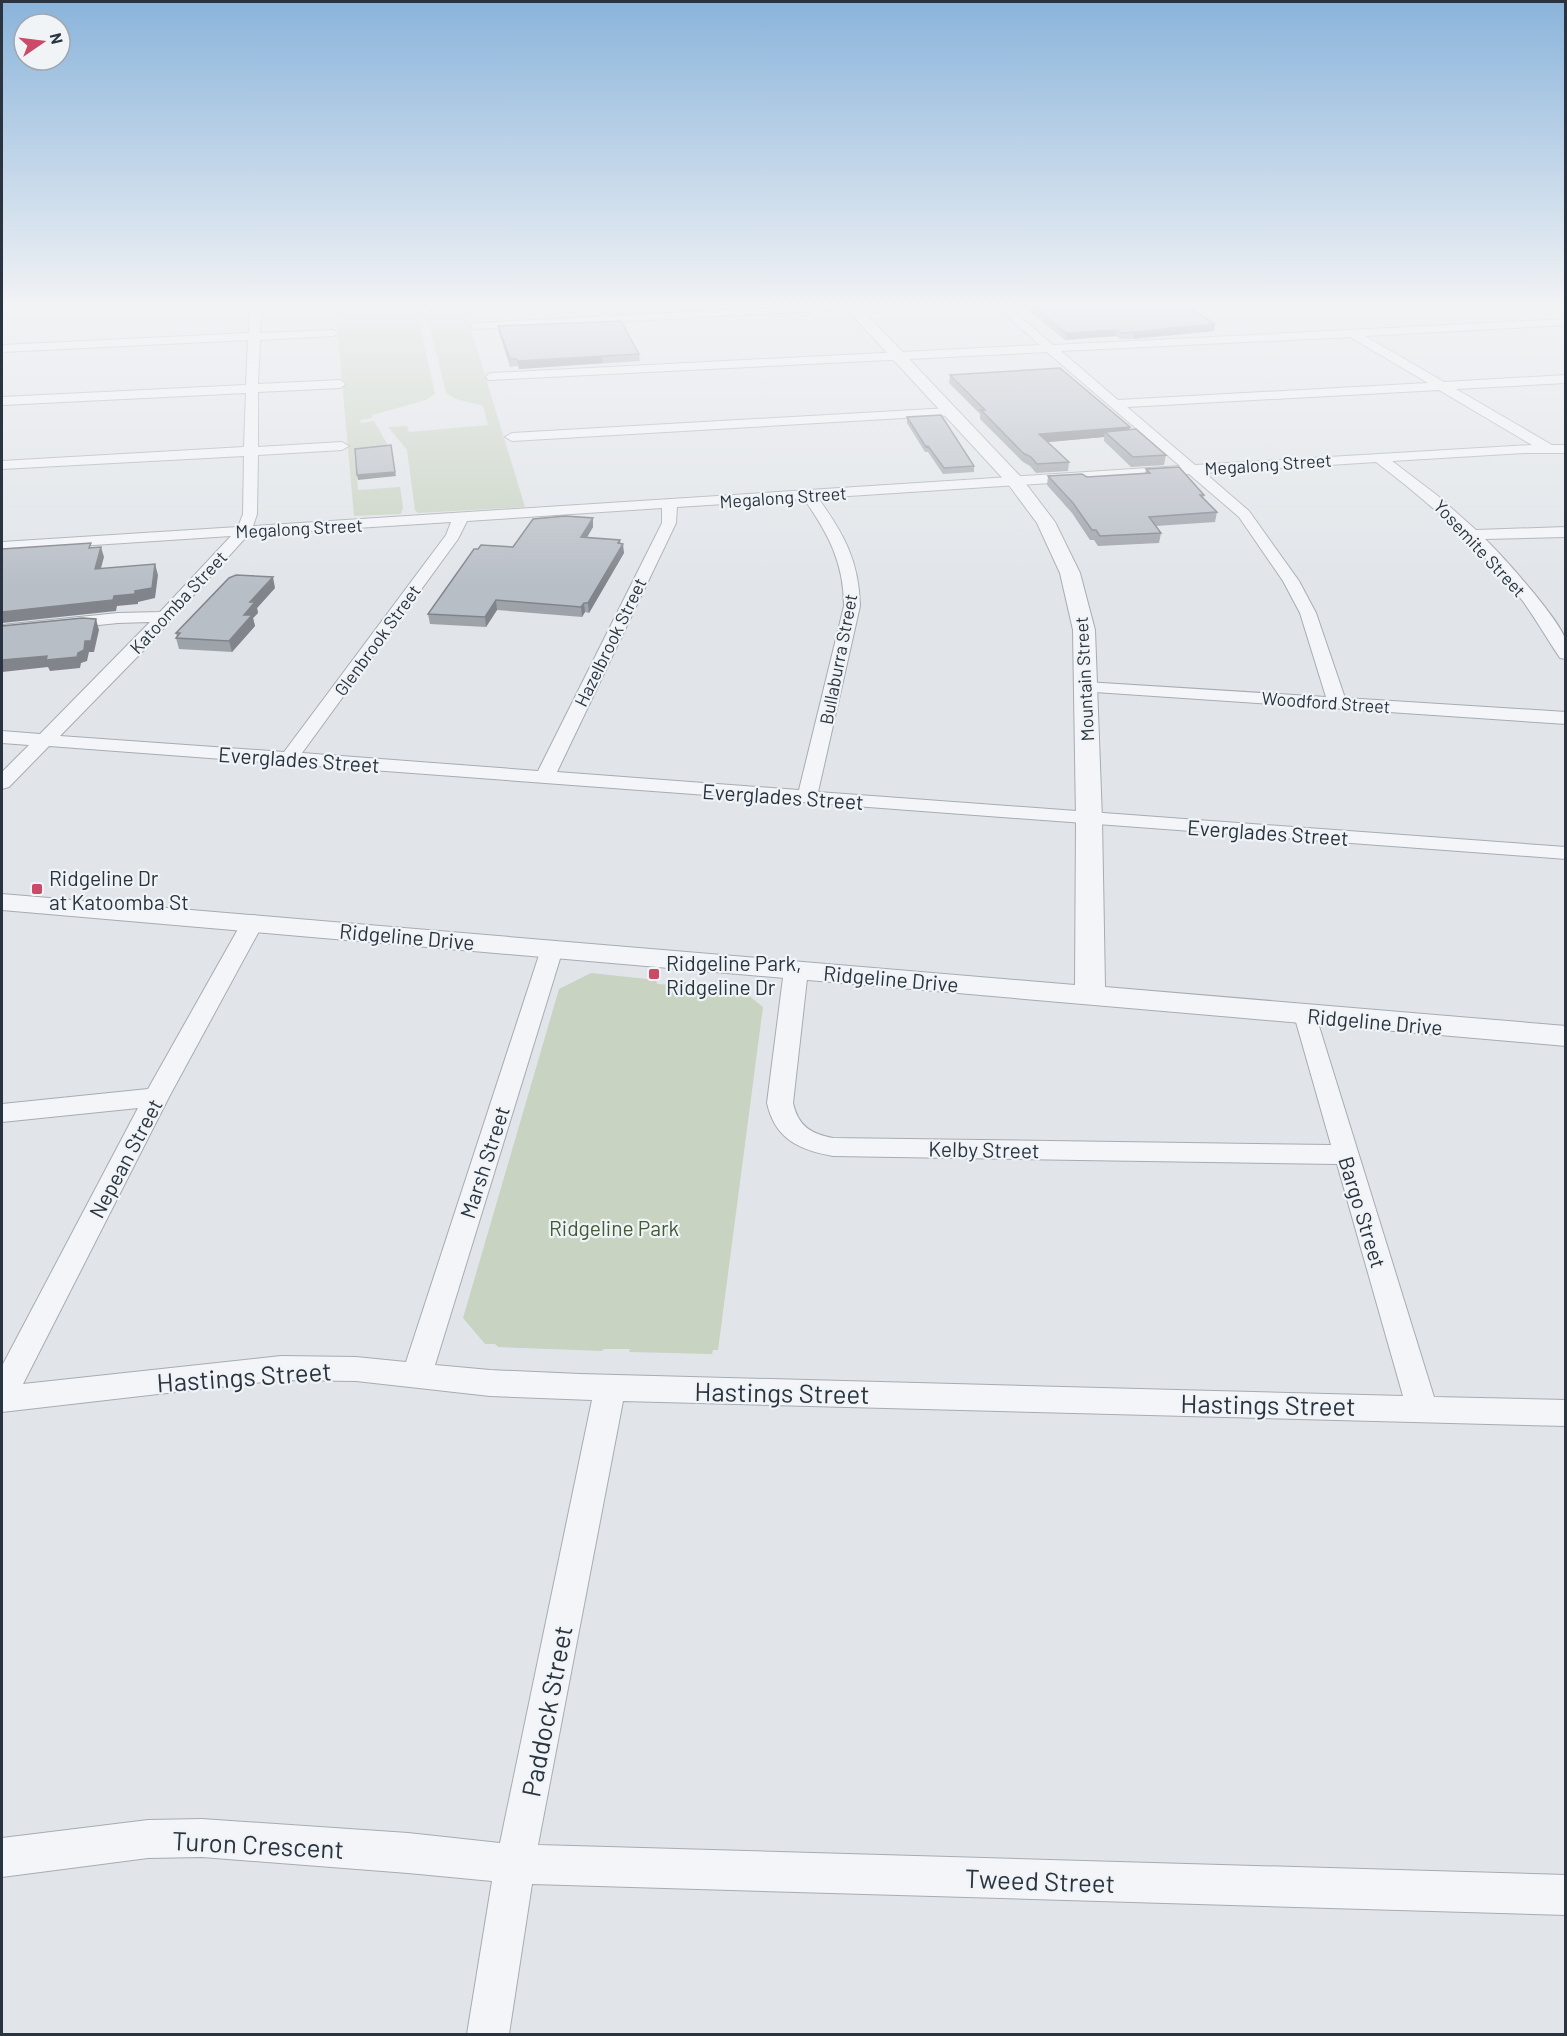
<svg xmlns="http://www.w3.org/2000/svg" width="1567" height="2036" font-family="Barlow,sans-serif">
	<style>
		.green { fill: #c8d3c2 }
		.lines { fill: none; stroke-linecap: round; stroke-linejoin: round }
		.minor-casing { stroke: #a6acb3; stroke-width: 2 }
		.tertiary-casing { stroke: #a6acb3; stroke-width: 2 }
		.minor { fill: #f4f5f8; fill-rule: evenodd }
		.tertiary { fill: #f4f5f8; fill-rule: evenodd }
		.wall { fill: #9ea3aa }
		.shaded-wall { fill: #81858b }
		.building { fill: #b8bec6; stroke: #81858b; stroke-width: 1.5 }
		.poi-dot { fill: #ca4a67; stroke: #f0f4f7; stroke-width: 2 }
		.labels { text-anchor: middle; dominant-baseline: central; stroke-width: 4.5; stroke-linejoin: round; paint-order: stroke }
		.far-street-label { font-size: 18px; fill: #2a3440; stroke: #f0f4f7 }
		.street-label { font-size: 21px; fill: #2a3440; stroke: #f0f4f7 }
		.poi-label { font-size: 21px; fill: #2a3440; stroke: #f0f4f7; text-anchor: start }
		.park-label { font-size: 21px; fill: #415c37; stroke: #f0f4f7 }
		.near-street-label { font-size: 26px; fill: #2a3440; stroke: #f0f4f7 }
	</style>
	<rect width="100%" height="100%" fill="#e1e5e9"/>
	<path class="green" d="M335 303H415L435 394 426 400 372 415V418L360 420 361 423 374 421 390 449 355 453 358 490 400 487 403 507 401 514 354 516Z
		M424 303H463L525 507 418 513 415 510 407 450 388 427 407 426 409 432 488 425 483 406 456 399 446 393Z
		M595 303H831L608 315 600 314Z
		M591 973 656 980 657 984 675 985 674 981 720 985 714 989 730 990 738 987 763 1007 718 1350H713L712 1354 629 1352 630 1349H604L602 1351 498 1347 495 1344H485L463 1318 559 989Z"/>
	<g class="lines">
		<defs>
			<path id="minor" d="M250 303H261L260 333 333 330 339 333 333 336 260 340 258 384 340 380 346 384 340 388 258 392V447L342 442 349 446 342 450 258 455 257 514 253 526 1180 466 1047 352 488 380 486 377 488 374 492 373 1040 345 992 303H1004L1053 345 1566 319V325L1365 336 1444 382 1566 375V383L1456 389 1552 445H1566V453H1524L1392 461 1438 496 1476 530 1566 527V537L1485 539C1502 555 1561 621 1566 641 1567 646 1566 653 1566 659L1560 658C1547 639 1536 619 1522 600 1480 547 1430 503 1376 462L1205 473 1249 511 1299 581 1316 613 1345 698 1566 712V724L1080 691 1077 687 1080 683 1086 682 1326 697 1300 613 1283 581 1239 517 1189 474 818 498C844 534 859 561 860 606L818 792 1566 847V859L49 746 9 787 2 789V772L29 745 2 743V731L40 734 150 622 118 623 2 635V625L118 613 160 612 231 536 2 551V542L238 527 243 514 244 456 2 469V461L244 447 246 393 2 405V397L246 385 248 340 2 352V345L249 333ZM1350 337 1428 383 1118 400 1061 351ZM1439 390 1532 445 1195 465 1127 407ZM804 499C828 533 844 563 844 606L799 790 557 772 676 523 677 507ZM662 508V523L538 771 302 753 458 539 467 521ZM451 522 446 535 284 752 60 736 141 653 248 535Z
				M852 304 858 307 856 309 475 329 469 326 475 323Z
				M949 408 955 412 954 415 512 441 505 437 512 433Z
				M253 915 261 917 264 922 169 1097 23 1384 281 1356 356 1357 406 1362 541 949 544 944 552 942 560 944 563 949 435 1365 490 1370 580 1374 1403 1396 1337 1164 833 1156C799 1150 775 1139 767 1103L784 970 788 965 796 963 804 965 808 970 793 1103C798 1126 811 1134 833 1138L1331 1145 1294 1015 1298 1010 1306 1007 1314 1010 1434 1397 1566 1400V1426L623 1401 538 1845 1566 1875V1915L532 1884 509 2034H467L492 1881 408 1873 202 1857 148 1858 2 1877V1838L148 1820 202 1819 408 1833 500 1843 592 1400 490 1396 356 1381 281 1380 2 1412V1366L138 1108 2 1122V1104L148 1089 242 922 245 917Z"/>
			<path id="tertiary" d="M841 303H856L1020 476 1055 522 1080 573 1095 630 1102 819 1105 987 1566 1026V1046L2 910V894L1075 985 1076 819 1073 630 1060 573 1037 523 1008 484Z"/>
		</defs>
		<use href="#minor" class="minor-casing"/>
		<use href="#tertiary" class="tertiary-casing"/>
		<use href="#minor" class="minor"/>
		<use href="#tertiary" class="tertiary"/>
	</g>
	<path class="wall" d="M1019 303H1182L1214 331 1133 339H1120L1116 336 1065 340Z
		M1310 303H1382L1318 308Z
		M498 326 639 354 640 361 519 369 518 366 510 367 499 333Z
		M950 375 1130 427 1129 429 1166 455 1164 465 1131 467 1104 441V437L1048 442 1069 462 1068 471 1036 473 1030 466 1023 462 980 419V414L949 383Z
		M907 417 974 466V472L943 474 928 452H925L907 423Z
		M1146 469 1204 495 1203 499 1217 512 1215 522 1156 526 1161 533 1159 543 1098 546 1094 540H1090L1072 513 1047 485 1048 476 1087 477 1145 474Z
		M593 518V527L587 537 621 544 624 553 589 613 585 612 582 617 497 610 486 627 430 624 428 614 513 547Z
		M275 588 257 608 258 613 253 618 255 626 232 652 179 649 176 638 177 637 176 633Z"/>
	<path class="shaded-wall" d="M1319 303H1382L1318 308Z
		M1215 324 1214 331 1133 339 1134 332Z
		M1117 330 1116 336 1065 340 1066 333Z
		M602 355 603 363 519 369 518 361Z
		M1130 427 1129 435 1105 432 1104 437 1038 443 1039 434Z
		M395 472 396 476 358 480 357 475Z
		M593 518V527L582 546 581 537Z
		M620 540 621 548 623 544 624 553 589 613 588 603Z
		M101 547 104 557 98 579 95 569Z
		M155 564 158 575 155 598 138 602V604L117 606 116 611 2 623V612L114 596 135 591Z
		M273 577 275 588 257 608 258 613 253 618 255 626 232 652 229 641 250 602Z
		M496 600 497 610 486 627 485 617Z
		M584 603 585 612 582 617 581 607Z
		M96 619 99 630 94 652H89L87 661 81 663 80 668 50 671 48 667 2 672V673V660L78 653Z"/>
	<path class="building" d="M1028 303H1182L1215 324 1134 332 1121 333 1117 330 1066 333Z
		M621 321 639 354 518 361 517 359H510L498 326Z
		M1060 368 1130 427 1039 434 1069 462 1037 464 1031 457 1023 453 981 410H985L950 375Z
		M941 415 974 466 944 468 928 446 926 447 907 417Z
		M1136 429 1166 455 1133 457 1105 432Z
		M391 445 395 472 357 475 355 449Z
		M1179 467 1204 495H1200L1217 512 1149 517 1161 533 1100 536 1096 530H1092L1073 503 1048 476 1082 474 1087 477 1150 473 1146 469Z
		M565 516 593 518 581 537 620 540 618 543 623 544 588 603H584L581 607 496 600 485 617 428 614 474 549H478L481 545 513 547 533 519Z
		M91 543 89 548 101 547 95 569 155 564 152 588 135 591V594L114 596 113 600 2 612V549Z
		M236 575 273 577 250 602H255L244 615H252L229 641 176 638 180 633H176L229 578Z
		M82 618 96 619 91 641H85L84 650 78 653 77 657 46 660 47 656 2 660V626Z"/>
	<linearGradient id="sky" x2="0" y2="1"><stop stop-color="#8ab4db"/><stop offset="0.52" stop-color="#f2f3f5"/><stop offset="1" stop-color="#f2f3f5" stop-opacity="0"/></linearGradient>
	<rect width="1567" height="588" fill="url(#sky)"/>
	<g class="poi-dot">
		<rect x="31" y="883" width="12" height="12" rx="3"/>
		<rect x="648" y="968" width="12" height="12" rx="3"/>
	</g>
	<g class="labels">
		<g class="far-street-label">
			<text transform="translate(1268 464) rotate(-4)">Megalong Street</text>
			<text transform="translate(783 497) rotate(-4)">Megalong Street</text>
			<text transform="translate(299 528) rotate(-3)">Megalong Street</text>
			<text transform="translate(1480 548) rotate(47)">Yosemite Street</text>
			<text transform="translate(178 602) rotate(-47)">Katoomba Street</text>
			<text transform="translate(377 640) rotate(-54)">Glenbrook Street</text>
			<text transform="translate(610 642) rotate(-64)">Hazelbrook Street</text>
			<text transform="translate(838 659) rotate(-79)">Bullaburra Street</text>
			<text transform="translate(1084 679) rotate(-93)">Mountain Street</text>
			<text transform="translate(1326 702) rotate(4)">Woodford Street</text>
		</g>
		<g class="street-label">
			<text transform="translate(299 759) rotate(4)">Everglades Street</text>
			<text transform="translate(783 796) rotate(4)">Everglades Street</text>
			<text transform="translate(1268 832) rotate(4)">Everglades Street</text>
			<text transform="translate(407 936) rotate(5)">Ridgeline Drive</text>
			<text transform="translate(891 978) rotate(5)">Ridgeline Drive</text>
			<text transform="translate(1375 1021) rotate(5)">Ridgeline Drive</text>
			<text transform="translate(984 1149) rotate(1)">Kelby Street</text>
			<text transform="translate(125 1158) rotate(-62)">Nepean Street</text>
			<text transform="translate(484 1162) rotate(-72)">Marsh Street</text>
			<text transform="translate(1363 1212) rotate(73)">Bargo Street</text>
		</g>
		<g class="poi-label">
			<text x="49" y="877">Ridgeline Dr<tspan x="49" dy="24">at Katoomba St</tspan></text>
			<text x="666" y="962">Ridgeline Park,<tspan x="666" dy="24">Ridgeline Dr</tspan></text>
		</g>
		<g class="park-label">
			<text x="614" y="1227">Ridgeline Park</text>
		</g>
		<g class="near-street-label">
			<text transform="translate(244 1376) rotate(-4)">Hastings Street</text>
			<text transform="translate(782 1392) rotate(1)">Hastings Street</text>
			<text transform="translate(1268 1404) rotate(1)">Hastings Street</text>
			<text transform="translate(546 1711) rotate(-79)">Paddock Street</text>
			<text transform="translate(258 1844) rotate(3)">Turon Crescent</text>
			<text transform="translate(1040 1880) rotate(2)">Tweed Street</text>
		</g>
	</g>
	<rect width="1567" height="2036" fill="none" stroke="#2a3440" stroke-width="6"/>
	<g transform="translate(42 42) rotate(76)"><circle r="28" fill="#f0f4f7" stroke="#a1a7ae" stroke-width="1.5"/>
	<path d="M0-4.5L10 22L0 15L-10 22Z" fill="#ca4a67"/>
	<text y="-9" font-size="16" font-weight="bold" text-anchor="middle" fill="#2a3440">N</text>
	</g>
</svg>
